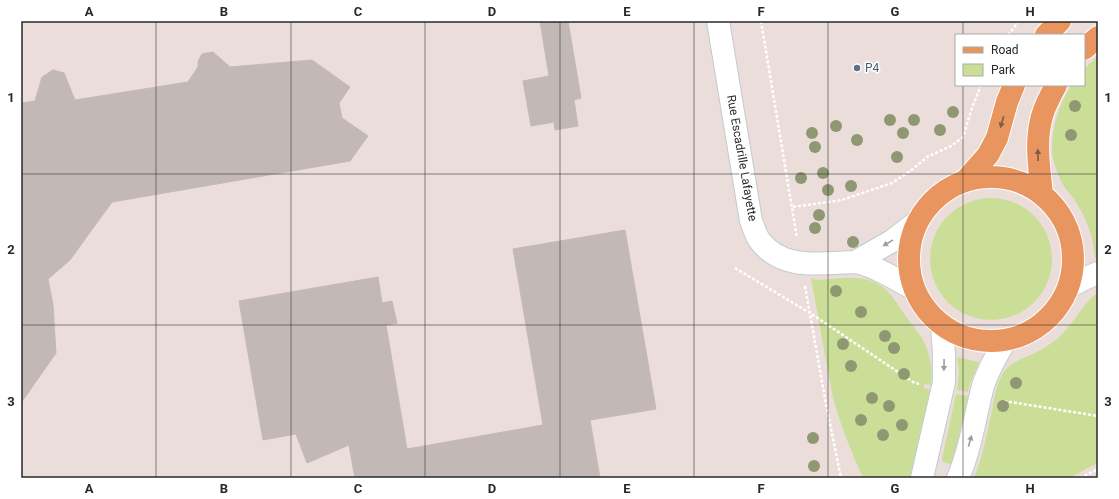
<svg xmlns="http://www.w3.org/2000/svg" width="1119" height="499" font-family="Roboto,sans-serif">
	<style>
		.green { fill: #cbde98 }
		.building { fill: #c2b9b6; stroke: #c5b9b4 }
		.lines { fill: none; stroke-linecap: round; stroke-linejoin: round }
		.minor-casing { stroke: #c2cbd1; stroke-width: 24 }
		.major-casing { stroke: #fff; stroke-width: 24 }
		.path { stroke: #fff; stroke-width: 2.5; stroke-dasharray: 3 2; stroke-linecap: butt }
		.minor { stroke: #fff; stroke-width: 22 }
		.major { stroke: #e99560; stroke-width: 22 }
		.tree { fill: #8f9872 }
		.oneway { fill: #7f5941 }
		.oneway2 { fill: #9e9e9e }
		.grid { fill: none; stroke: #282828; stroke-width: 1; stroke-opacity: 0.55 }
		.service-dot { fill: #5c6f8a; stroke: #fff; stroke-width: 1.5 }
		.labels { text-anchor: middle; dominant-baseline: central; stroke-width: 3; stroke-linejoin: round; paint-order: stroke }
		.service-label { font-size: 12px; fill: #4e5e75; stroke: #fff; text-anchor: start }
		.street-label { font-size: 12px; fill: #282828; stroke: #fff }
		.neatline { fill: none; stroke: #282828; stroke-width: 1.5 }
		.grid-label { font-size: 13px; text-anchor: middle; font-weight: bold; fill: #282828 }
	</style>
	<rect width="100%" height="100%" fill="#eaddda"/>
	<path class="green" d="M1098 56V257L1095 258V256C1092 233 1087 219 1074 199 1070 193 1064 188 1061 181 1057 171 1052 160 1052 149 1052 128 1059 102 1072 85H1084V69Z
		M930 259a61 61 0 1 1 122 0a61 61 0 1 1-122 0Z
		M811 278 817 280C834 279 855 275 872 281 888 287 896 302 905 315 910 323 917 330 922 338 930 352 933 369 931 385L924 384V388L930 390 911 478H863C851 450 839 423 832 393Z
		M1098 292V463L1069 478H974C983 456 987 433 992 410 994 399 996 387 1001 377 1008 363 1021 359 1035 353 1042 349 1049 345 1056 340 1073 326 1081 305 1098 292Z
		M957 357 978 362 979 363 970 383 968 392 957 390 959 372Z
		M956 394 968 396 953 462 951 464 943 462 942 459Z"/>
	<path class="building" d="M540 21H568L581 98 574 100 578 126 555 130 554 122 531 126 523 81 549 76Z
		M213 52 230 67 312 60 350 87 339 103 342 118 368 136 350 161 112 202 70 260 48 279 53 305 56 353 21 403V103L35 101 42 77 53 70 64 73 75 100 188 82 198 67V61L202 54Z
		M625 230 656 409 590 420 600 478H355L349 445 307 463 296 434 263 440 239 301 378 277 382 303 392 301 397 323 386 325 407 449 543 425 513 249Z"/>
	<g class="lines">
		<defs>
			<path id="minor" d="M718 21 751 221C754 228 756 236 760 241 783 271 822 263 855 262 876 266 895 279 914 289
				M855 262 892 241 918 221
				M1069 287 1086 278 1098 273
				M922 478 944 382V354L942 326
				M958 478C971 448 975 416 983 386 988 370 997 355 1005 341"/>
			<path id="major" d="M1046 35 1060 21
				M1084 49 1098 37
				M909 259a82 82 0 1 1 164 0a82 82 0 1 1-164 0Z
				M965 181 988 155 997 138 1007 102 1014 85
				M1042 194C1039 166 1034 137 1044 110 1047 102 1052 93 1056 85"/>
		</defs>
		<use href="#minor" class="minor-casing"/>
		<use href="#major" class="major-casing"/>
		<path class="path" d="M761 21 797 238
			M1008 35 1019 21
			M793 207 842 200 892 183 913 169 927 157 951 146 963 137 972 108 981 85
			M735 268 810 313 913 382 919 384
			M805 286 826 404 841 478
			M1004 401 1098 416
			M1080 478 1098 469"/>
		<use href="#minor" class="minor"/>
		<use href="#major" class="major"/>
	</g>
	<g class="tree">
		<circle cx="1075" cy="106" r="6"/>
		<circle cx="953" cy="112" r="6"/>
		<circle cx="890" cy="120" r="6"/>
		<circle cx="914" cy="120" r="6"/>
		<circle cx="836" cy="126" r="6"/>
		<circle cx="940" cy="130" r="6"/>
		<circle cx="812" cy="133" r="6"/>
		<circle cx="903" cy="133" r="6"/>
		<circle cx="1071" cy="135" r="6"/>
		<circle cx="857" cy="140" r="6"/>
		<circle cx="815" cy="147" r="6"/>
		<circle cx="897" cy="157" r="6"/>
		<circle cx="823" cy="173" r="6"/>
		<circle cx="801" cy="178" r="6"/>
		<circle cx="851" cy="186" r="6"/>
		<circle cx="828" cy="190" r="6"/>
		<circle cx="819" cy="215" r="6"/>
		<circle cx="815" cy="228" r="6"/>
		<circle cx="853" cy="242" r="6"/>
		<circle cx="836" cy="291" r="6"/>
		<circle cx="861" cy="312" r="6"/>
		<circle cx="885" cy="336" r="6"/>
		<circle cx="843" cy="344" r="6"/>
		<circle cx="894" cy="348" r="6"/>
		<circle cx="851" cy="366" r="6"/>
		<circle cx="904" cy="374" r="6"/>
		<circle cx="1016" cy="383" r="6"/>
		<circle cx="872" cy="398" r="6"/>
		<circle cx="889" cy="406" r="6"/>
		<circle cx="1003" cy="406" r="6"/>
		<circle cx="861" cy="420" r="6"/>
		<circle cx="902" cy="425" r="6"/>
		<circle cx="883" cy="435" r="6"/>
		<circle cx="813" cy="438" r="6"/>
		<circle cx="814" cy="466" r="6"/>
	</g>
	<defs><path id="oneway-solid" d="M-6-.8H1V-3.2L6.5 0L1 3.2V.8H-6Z"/></defs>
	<g class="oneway">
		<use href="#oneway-solid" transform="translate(1002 122) rotate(106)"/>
		<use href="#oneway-solid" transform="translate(1038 155) rotate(-92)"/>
	</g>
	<g class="oneway2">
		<use href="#oneway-solid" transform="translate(888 243) rotate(149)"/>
		<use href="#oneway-solid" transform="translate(944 365) rotate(91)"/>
		<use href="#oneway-solid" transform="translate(970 441) rotate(-74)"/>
	</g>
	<path class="grid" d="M156 21V478M291 21V478M425 21V478M560 21V478M694 21V478M828 21V478M963 21V35M963 85V478M21 174H1098M21 325H1098"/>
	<circle class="service-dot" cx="857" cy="68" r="4"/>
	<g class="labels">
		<g class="service-label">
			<text x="865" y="68">P4</text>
		</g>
		<g class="street-label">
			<text transform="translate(742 158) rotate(80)">Rue Escadrille Lafayette</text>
		</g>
	</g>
	<rect width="1119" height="499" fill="none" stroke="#ffffff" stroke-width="44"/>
	<rect x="955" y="34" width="130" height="52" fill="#ffffff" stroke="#a9a9a9"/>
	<rect x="963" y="47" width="20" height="6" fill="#e99560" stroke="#a9a9a9"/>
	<text x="991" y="54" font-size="12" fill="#282828">Road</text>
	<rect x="963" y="64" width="20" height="12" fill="#cbde98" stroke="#a9a9a9"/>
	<text x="991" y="74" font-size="12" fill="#282828">Park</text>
	<rect x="22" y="22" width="1075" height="455" class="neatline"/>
	<g class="grid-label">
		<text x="89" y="16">A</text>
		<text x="224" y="16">B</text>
		<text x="358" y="16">C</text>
		<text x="492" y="16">D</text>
		<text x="627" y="16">E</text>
		<text x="761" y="16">F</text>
		<text x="895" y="16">G</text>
		<text x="1030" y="16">H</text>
		<text x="11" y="102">1</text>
		<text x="1108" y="102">1</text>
		<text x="11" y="254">2</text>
		<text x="1108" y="254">2</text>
		<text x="11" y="406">3</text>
		<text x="1108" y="406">3</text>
		<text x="89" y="493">A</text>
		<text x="224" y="493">B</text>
		<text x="358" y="493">C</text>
		<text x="492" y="493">D</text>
		<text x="627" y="493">E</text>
		<text x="761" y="493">F</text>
		<text x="895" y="493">G</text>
		<text x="1030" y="493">H</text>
	</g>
</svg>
